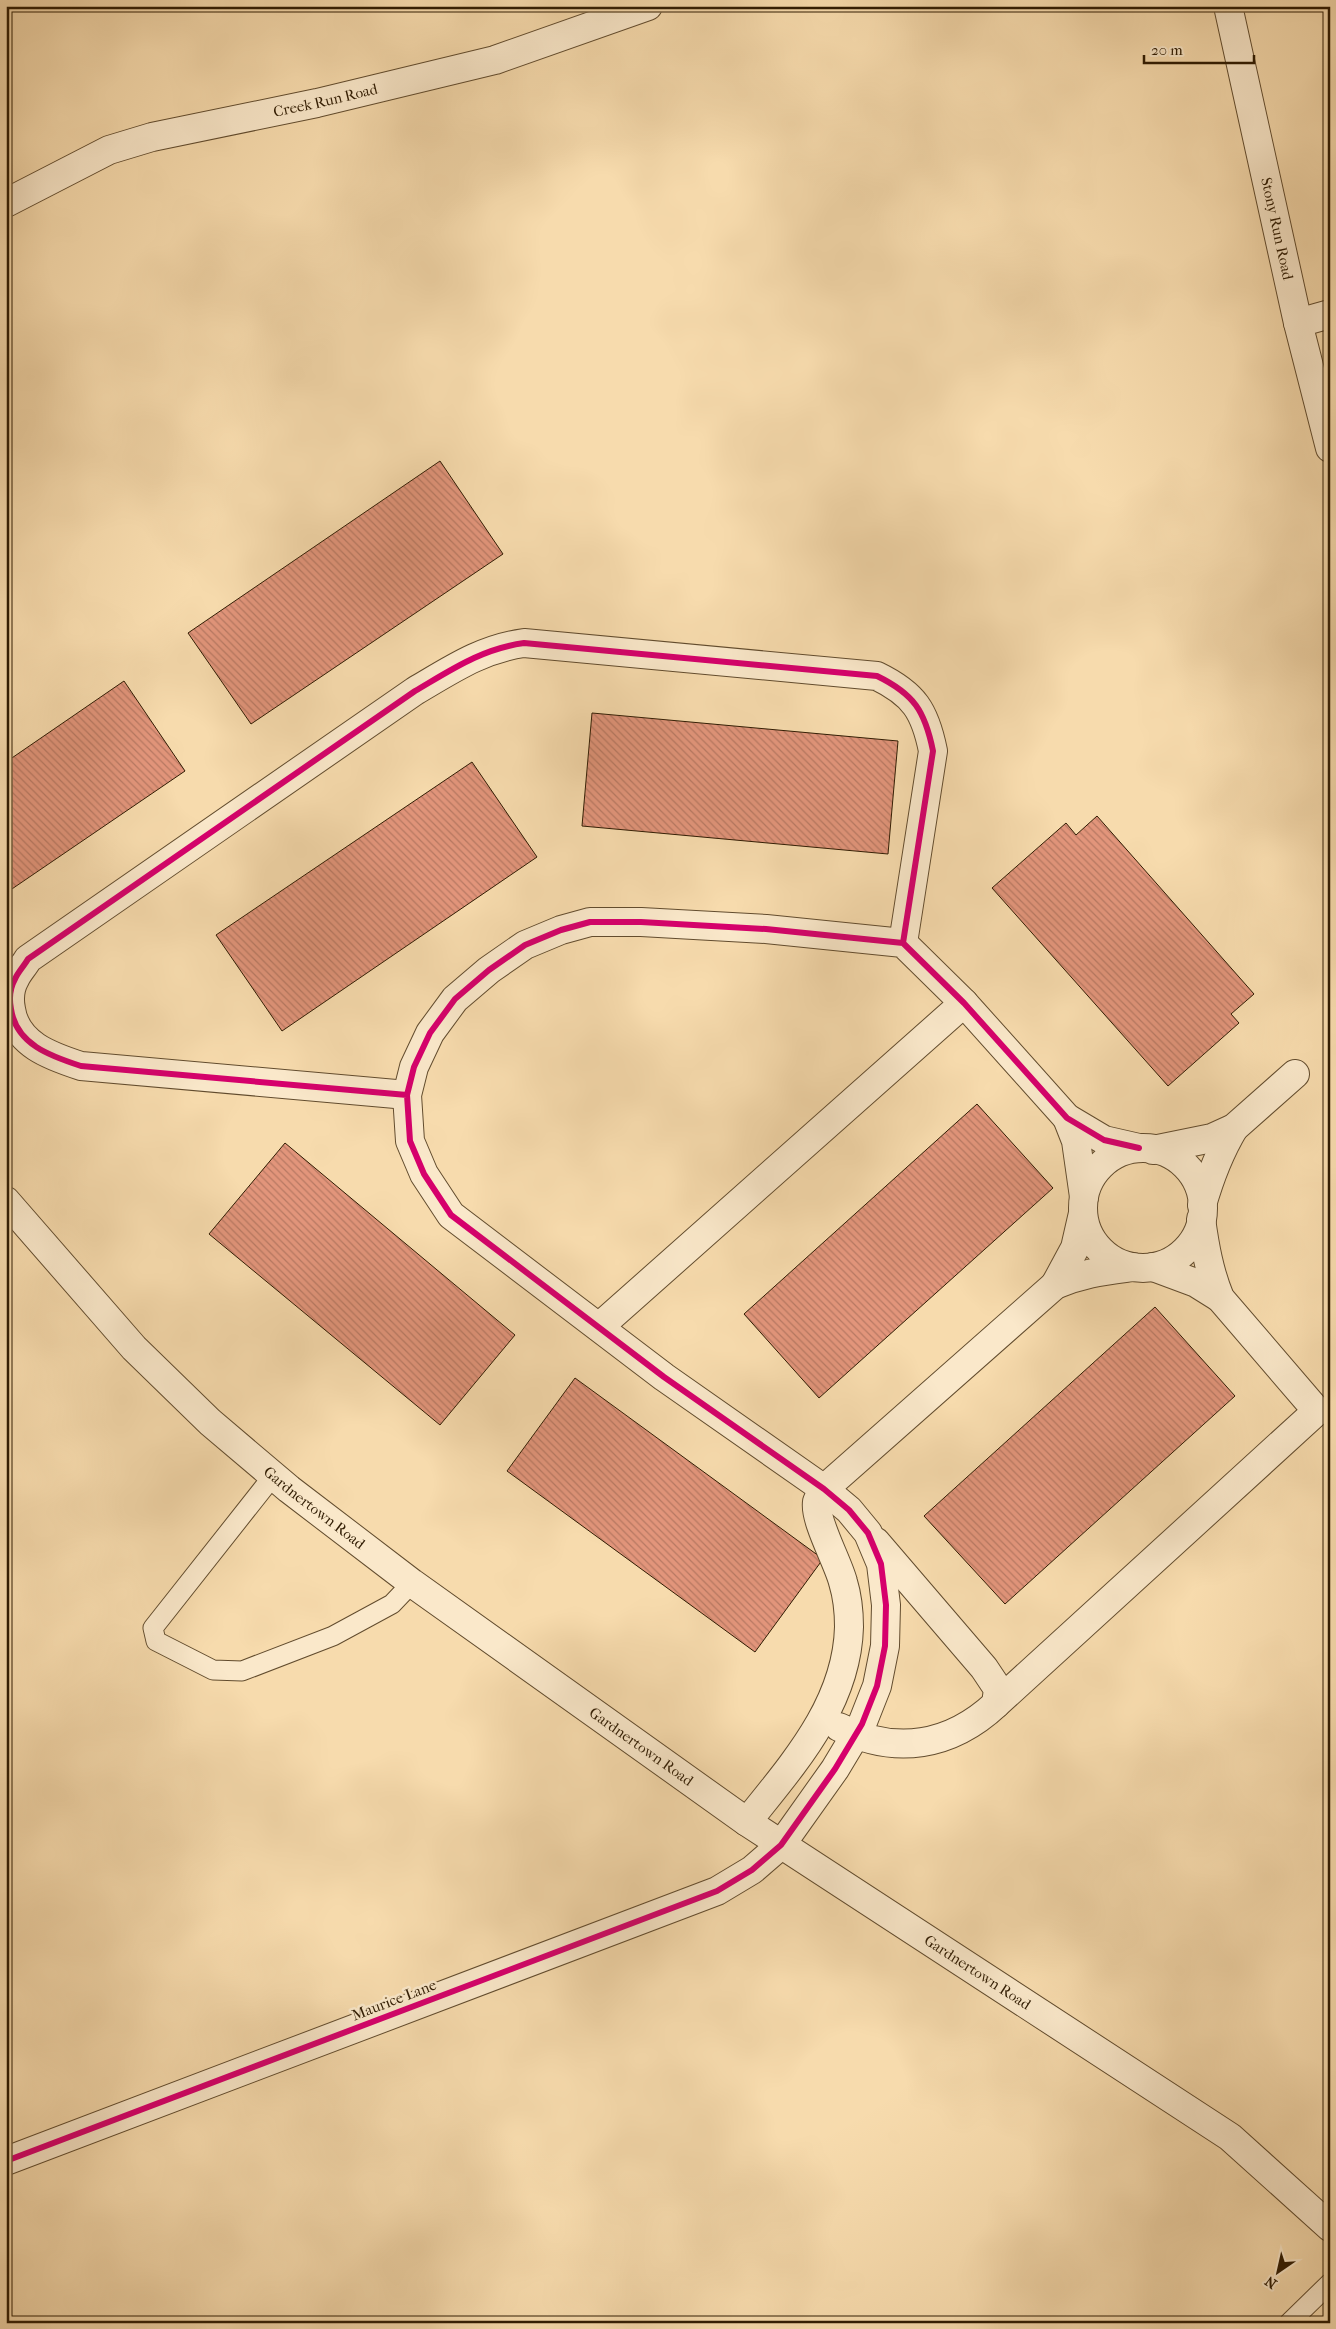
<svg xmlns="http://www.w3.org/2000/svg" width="1336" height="2329" font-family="'IM FELL French Canon',serif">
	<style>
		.building { fill: url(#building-back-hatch); stroke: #301c03 }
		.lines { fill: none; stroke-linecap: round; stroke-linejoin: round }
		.service-casing { stroke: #624c2e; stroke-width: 21 }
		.minor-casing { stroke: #624c2e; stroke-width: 30 }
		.tertiary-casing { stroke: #624c2e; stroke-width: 30 }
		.service { stroke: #fae8ca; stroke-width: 19 }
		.minor { stroke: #fae8ca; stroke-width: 28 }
		.tertiary { stroke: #fae8ca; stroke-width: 28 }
		.cycleway-casing { stroke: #fae8ca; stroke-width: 9 }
		.cycleway { stroke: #d6006c; stroke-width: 6 }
		.labels { text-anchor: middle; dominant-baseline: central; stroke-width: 5; stroke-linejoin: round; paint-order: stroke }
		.street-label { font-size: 15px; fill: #301c03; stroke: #fae8ca }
	</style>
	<defs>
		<pattern id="building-back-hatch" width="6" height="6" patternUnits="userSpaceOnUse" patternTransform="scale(1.25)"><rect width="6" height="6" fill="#e2957b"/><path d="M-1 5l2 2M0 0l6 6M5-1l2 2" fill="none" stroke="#b87963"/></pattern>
	</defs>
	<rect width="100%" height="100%" fill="#f7dbad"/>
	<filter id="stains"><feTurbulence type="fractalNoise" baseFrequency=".004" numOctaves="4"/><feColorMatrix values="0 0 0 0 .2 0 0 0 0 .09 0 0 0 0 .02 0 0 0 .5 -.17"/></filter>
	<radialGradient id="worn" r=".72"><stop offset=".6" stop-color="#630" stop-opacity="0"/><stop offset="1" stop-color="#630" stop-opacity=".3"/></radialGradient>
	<path class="building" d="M440 461 503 554 251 724 188 633Z
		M124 681 185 771 6 893V762Z
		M592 713 898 741 888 854 582 826Z
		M472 762 537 857 282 1031 216 935Z
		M1097 816 1254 994 1231 1014 1239 1023 1168 1086 992 888 1066 823 1076 835Z
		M977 1104 1053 1188 819 1398 744 1314Z
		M285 1143 515 1335 440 1425 209 1234Z
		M1155 1307 1235 1396 1005 1604 924 1516Z
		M575 1378 823 1559 755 1652 507 1471Z"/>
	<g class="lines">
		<defs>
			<path id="service" d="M273 1476 153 1628 156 1641 213 1670 242 1671 333 1636 392 1604 412 1583
				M1289 2323 1330 2283"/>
			<g id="minor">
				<path id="s1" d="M1228 6 1298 323 1330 448"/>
				<path id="s2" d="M6 203 109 150 152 137 317 103 495 60 648 6"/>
				<path d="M1298 323 1330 314"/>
				<path d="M407 1095 81 1066C50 1056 16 1044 11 1009 9 999 10 988 15 979 18 972 24 966 28 959L415 691C451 670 481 649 524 643L877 676C914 694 925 711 933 751L903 943"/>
				<path d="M1067 1118 1076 1141 1084 1197"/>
				<circle cx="1143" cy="1208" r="60"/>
				<path d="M1153 1150 1212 1138 1234 1128 1295 1074"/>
				<path d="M1202 1205C1210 1177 1219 1153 1234 1128"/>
				<path d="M1153 1267 1196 1283 1220 1298"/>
				<path d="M1055 1285 1075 1248 1083 1213"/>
				<path d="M599 1327 964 1003"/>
				<path d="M996 1704 1317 1411 1220 1298C1209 1271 1205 1247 1201 1219"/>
				<path d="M839 1727C896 1756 951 1746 996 1704L998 1689 984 1668 876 1542"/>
				<path d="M747 1822C793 1764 847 1705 849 1627 849 1613 847 1595 843 1582 838 1562 814 1520 817 1502 818 1498 822 1493 824 1489L1055 1285C1083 1273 1103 1271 1133 1267"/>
				<path d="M6 2161 717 1891 752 1870 781 1845 835 1769 862 1724 877 1686 885 1646 886 1605 881 1564 868 1533 849 1510 824 1489 664 1377 451 1215 424 1174 410 1141 407 1095 414 1067 430 1033 455 999 489 970 525 945 561 930 590 922H641L766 929 903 943 964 1003 1067 1118 1104 1140 1139 1148"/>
			</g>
			<g id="tertiary">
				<path id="s3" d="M6 1201 134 1348 210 1422 289 1489 412 1583 747 1822 1230 2137 1330 2227"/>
			</g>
		</defs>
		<use href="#service" class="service-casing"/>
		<use href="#minor" class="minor-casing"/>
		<use href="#tertiary" class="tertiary-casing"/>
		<use href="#service" class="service"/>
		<use href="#minor" class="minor"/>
		<use href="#tertiary" class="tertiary"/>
		<defs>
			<path id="cycleway" d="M407 1095 81 1066C50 1056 16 1044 11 1009 9 999 10 988 15 979 18 972 24 966 28 959L415 691C451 670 481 649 524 643L877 676C914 694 925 711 933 751L903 943
				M6 2161 717 1891 752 1870 781 1845 835 1769 862 1724 877 1686 885 1646 886 1605 881 1564 868 1533 849 1510 824 1489 664 1377 451 1215 424 1174 410 1141 407 1095 414 1067 430 1033 455 999 489 970 525 945 561 930 590 922H641L766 929 903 943 964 1003 1067 1118 1104 1140 1139 1148"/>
		</defs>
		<use href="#cycleway" class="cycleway-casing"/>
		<use href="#cycleway" class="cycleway"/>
	</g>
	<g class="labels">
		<g class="street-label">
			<text stroke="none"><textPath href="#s2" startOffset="338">Creek Run Road</textPath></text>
			<text stroke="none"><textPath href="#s1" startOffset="228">Stony Run Road</textPath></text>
			<text stroke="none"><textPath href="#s3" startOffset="436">Gardnertown Road</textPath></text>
			<text stroke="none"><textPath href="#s3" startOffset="841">Gardnertown Road</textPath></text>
			<text stroke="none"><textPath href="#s3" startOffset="1246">Gardnertown Road</textPath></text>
			<text transform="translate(394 2000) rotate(-21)">Maurice Lane</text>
		</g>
	</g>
	<rect width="1336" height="2329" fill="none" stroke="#f7dbad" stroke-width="25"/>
	<rect x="8" y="8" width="1321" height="2314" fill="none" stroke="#301c03" stroke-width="2.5"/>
	<rect x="12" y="12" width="1311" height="2304" fill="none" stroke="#301c03"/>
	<g transform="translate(1278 2272) rotate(214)" stroke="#fae8ca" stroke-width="4" paint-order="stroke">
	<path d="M0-4L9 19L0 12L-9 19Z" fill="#301c03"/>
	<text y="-8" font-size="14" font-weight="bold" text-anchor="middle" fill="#301c03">N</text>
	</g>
	<path d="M1144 55v8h110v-8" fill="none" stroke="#301c03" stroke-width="2.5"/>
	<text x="1151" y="55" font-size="15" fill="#301c03" stroke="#fae8ca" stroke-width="4" paint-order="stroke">20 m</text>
	<rect width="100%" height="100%" filter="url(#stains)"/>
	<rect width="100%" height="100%" fill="url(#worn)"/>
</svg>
